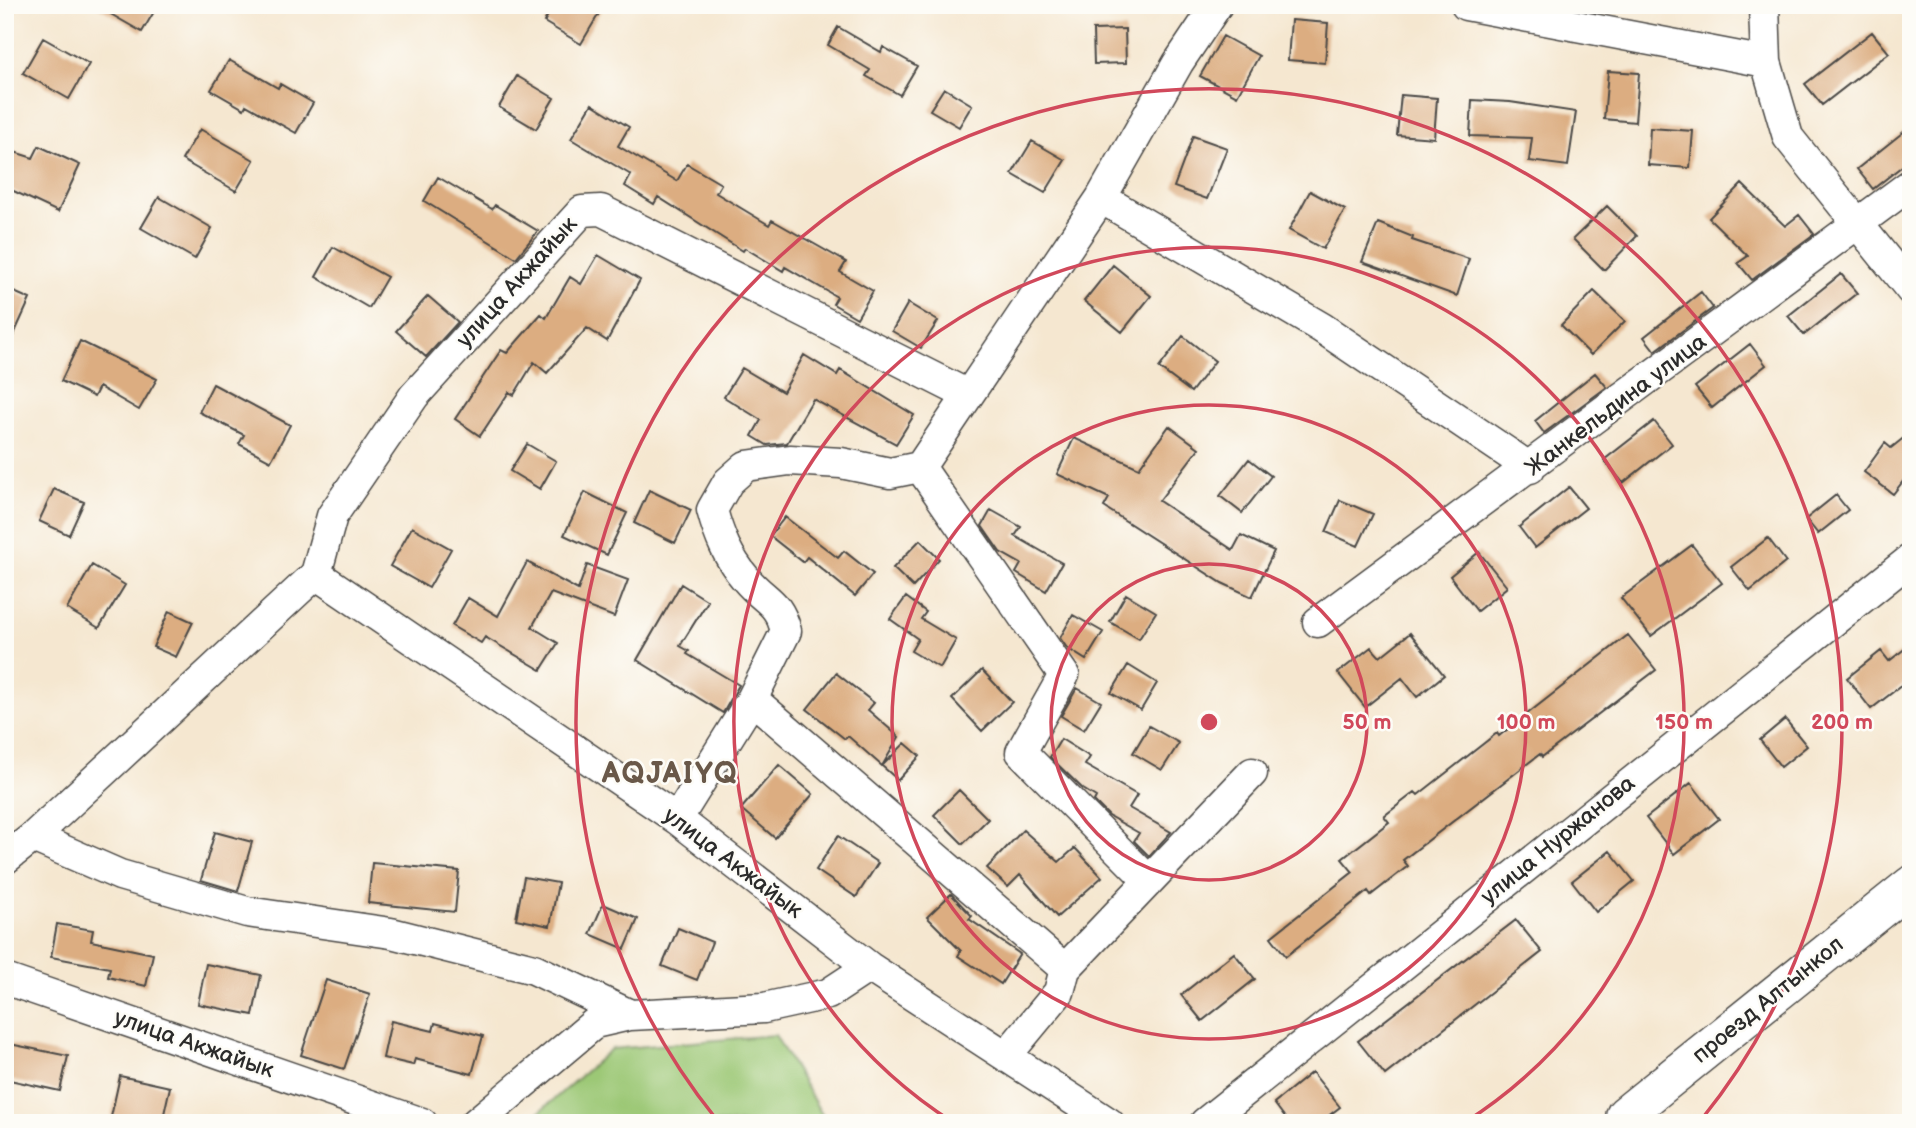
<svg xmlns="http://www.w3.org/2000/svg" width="1916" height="1128" font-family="'Balsamiq Sans',sans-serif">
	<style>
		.green { fill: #9cc876; stroke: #647a50; stroke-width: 2 }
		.building { fill: #dcad81 }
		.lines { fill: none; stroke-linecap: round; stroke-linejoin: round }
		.minor-casing { stroke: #494744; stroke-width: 33 }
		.major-casing { stroke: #494744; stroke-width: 40 }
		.minor { stroke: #fff; stroke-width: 30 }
		.major { stroke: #fff; stroke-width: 37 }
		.ring { fill: none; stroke: #d1495b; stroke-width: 3.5 }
		.labels { text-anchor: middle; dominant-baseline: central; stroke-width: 5; stroke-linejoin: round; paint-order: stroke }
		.street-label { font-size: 23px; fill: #2b2b2b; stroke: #fdfcf7 }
		.district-label { font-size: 30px; font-weight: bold; letter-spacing: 2px; fill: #695849; stroke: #fdfcf7 }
		.centre { fill: #d1495b; stroke: #fdfcf7; stroke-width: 3.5 }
		.ring-label { font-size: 21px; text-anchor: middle; font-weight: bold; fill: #d1495b; stroke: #fdfcf7; stroke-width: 5; stroke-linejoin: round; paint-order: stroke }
	</style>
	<rect width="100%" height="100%" fill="#fdfcf7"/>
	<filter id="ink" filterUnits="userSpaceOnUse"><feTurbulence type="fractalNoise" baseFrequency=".0143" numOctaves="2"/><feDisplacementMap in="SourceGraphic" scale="14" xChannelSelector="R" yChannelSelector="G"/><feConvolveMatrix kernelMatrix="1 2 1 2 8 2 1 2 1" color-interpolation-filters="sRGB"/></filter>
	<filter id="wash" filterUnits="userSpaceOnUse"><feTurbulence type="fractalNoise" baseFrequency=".00686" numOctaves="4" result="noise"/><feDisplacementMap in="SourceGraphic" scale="28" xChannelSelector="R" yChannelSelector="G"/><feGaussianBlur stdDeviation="1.57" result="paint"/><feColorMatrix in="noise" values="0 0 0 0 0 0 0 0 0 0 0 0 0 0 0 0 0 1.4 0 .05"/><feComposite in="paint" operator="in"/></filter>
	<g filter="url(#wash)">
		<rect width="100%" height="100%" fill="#f5e7d0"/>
		<path class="green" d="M775 1035 827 1123H527L611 1049Z"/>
		<g id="blocks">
			<path class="building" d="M95 5H158L142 32Z
				M554 5H604L581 44 544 22Z
				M1291 20 1328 23 1325 63 1288 60Z
				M838 27 881 52 883 47 917 66 900 95 866 76 870 70 828 45Z
				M1125 29 1126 63 1094 64 1093 30Z
				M1872 32 1889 53 1822 105 1805 84Z
				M1223 36 1259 56 1237 96 1200 76Z
				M43 38 89 64 69 99 23 73Z
				M229 60 278 88 280 84 313 103 296 133 246 105 244 109 211 90Z
				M1608 71 1639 73 1635 122 1604 119Z
				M517 76 554 98 536 129 499 107Z
				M944 88 972 105 959 127 930 110Z
				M1401 95 1437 98 1434 138 1397 135Z
				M1472 100 1510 102 1576 112 1568 166 1529 161 1532 138 1470 136Z
				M592 104 629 127 618 146 677 181 687 164 721 184 716 193 769 225 772 220 846 262 840 272 873 291 857 318 833 304 837 297 785 267 783 271 745 248 743 251 658 197 654 204 625 186 631 175 571 139Z
				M1911 126V159L1873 189 1857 169Z
				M1650 128 1693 131 1690 168 1648 165Z
				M200 129 254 160 236 191 182 160Z
				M1193 136 1227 148 1207 199 1174 187Z
				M1032 141 1065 160 1045 193 1012 174Z
				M39 146 80 165 58 212 5 187V149L33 158Z
				M438 177 492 209 495 205 538 231 516 258 424 201Z
				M1742 184 1785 226 1799 215 1814 234 1752 280 1738 263 1748 256 1709 218Z
				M1310 191 1345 210 1323 249 1289 230Z
				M159 197 212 228 195 259 141 228Z
				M1607 206 1637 236 1604 270 1573 239Z
				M1378 223 1413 237 1412 240 1469 259 1457 296 1362 262Z
				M333 247 387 277 369 308 316 277Z
				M598 255 640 280 607 341 587 328 547 373 534 362 514 395 509 392 480 436 455 419 501 350 507 353 541 314 546 318 570 277 581 284Z
				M1113 265 1151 296 1122 332 1084 301Z
				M1841 274 1857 293 1804 335 1788 316Z
				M5 288 30 299 5 354Z
				M1594 291 1625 321 1591 355 1561 325Z
				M1701 292 1713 308 1655 351 1644 337Z
				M428 296 458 322 426 357 396 331Z
				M908 303 938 321 921 348 892 331Z
				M1183 336 1215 361 1191 392 1159 368Z
				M80 341 157 379 139 410 99 387 94 397 61 381Z
				M1750 344 1766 365 1712 408 1695 387Z
				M804 355 837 375 840 370 914 415 896 444 813 399 787 443 767 445 752 436 761 420 724 397 742 368 783 392Z
				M1595 373 1607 387 1544 433 1535 421Z
				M213 384 290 425 271 461 239 444 244 435 199 412Z
				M1654 421 1672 444 1623 483 1604 460Z
				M1169 426 1199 448 1159 501 1233 550 1241 535 1274 551 1252 597 1222 583 1104 507 1109 498 1057 474 1074 438 1139 468Z
				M1911 432V471L1893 494 1864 472 1885 443 1891 448Z
				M527 444 556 461 540 489 510 471Z
				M1249 459 1271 476 1242 513 1220 496Z
				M1569 487 1586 508 1535 548 1519 527Z
				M54 489 84 502 69 535 39 521Z
				M649 490 691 510 675 543 634 523Z
				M585 492 627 513 607 555 564 535Z
				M1836 495 1848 510 1818 534 1806 519Z
				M1340 500 1373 514 1358 546 1326 532Z
				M991 510 1021 527 1015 536 1062 563 1046 591 1016 573 1021 564 1000 552 982 526Z
				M785 517 838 558 844 551 873 574 855 596 807 557 803 562 770 536Z
				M412 527 451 549 429 588 390 566Z
				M1768 538 1786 562 1750 591 1731 567Z
				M920 540 939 559 913 587 893 568Z
				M1692 545 1722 583 1651 636 1621 598Z
				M1479 552 1507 587 1477 611 1450 576Z
				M527 562 578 590 587 565 628 580 614 617 551 593 532 627 558 643 541 670 485 637 481 643 452 626 468 598 498 616Z
				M92 565 125 585 99 628 67 609Z
				M681 584 708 601 680 646 689 651 687 654 739 685 723 713 637 660Z
				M1126 594 1156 612 1139 639 1110 622Z
				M906 597 926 612 921 619 956 640 940 668 911 651 918 639 890 619Z
				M169 611 193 622 176 657 153 647Z
				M1073 615 1103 632 1086 660 1067 648 1060 638Z
				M1410 633 1444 675 1417 697 1402 678 1365 707 1338 673 1371 647 1380 657Z
				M1628 635 1656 670 1542 757 1540 754 1403 860 1408 866 1371 895 1368 891 1286 956 1271 937 1353 872 1342 859 1389 822 1384 816 1415 792 1418 795 1497 733 1499 736Z
				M1911 644V678L1871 709 1847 678 1881 651 1889 661Z
				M1128 665 1157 683 1141 710 1111 693Z
				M982 670 1012 702 982 731 952 699Z
				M836 673 874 703 868 710 899 737 882 766 848 736 845 739 807 709Z
				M1077 688 1101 702 1084 730 1061 716Z
				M1785 719 1807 746 1781 767 1760 740Z
				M1149 726 1179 743 1162 770 1133 753Z
				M1061 739 1090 757 1085 765 1137 795 1129 808 1171 832 1149 856 1134 841 1139 833 1109 816 1094 801 1096 797 1083 789 1050 757Z
				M905 743 920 756 898 780 882 766Z
				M779 765 813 794 775 838 741 809Z
				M1691 783 1719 819 1674 854 1646 818Z
				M959 790 988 819 963 844 934 815Z
				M1023 830 1059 862 1075 848 1102 877 1057 917 1020 875 1008 887 987 868Z
				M215 832 252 842 238 891 201 880Z
				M838 836 878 863 856 897 816 870Z
				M1610 851 1634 881 1596 912 1572 881Z
				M372 863 459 871 455 912 368 903Z
				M524 877 558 883 550 926 516 919Z
				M951 894 972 916 969 919 1020 954 1001 984 958 956 961 951 927 917Z
				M603 904 638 919 625 949 590 934Z
				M1516 920 1542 952 1385 1075 1358 1041Z
				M57 924 93 930 91 941 153 954 146 986 108 977 110 968 51 957Z
				M678 928 712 942 697 980 662 966Z
				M1234 953 1255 979 1202 1021 1181 995Z
				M206 964 261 975 253 1015 198 1004Z
				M326 980 370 994 344 1069 301 1055Z
				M391 1021 433 1031 435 1023 483 1036 472 1074 415 1059 413 1065 383 1058Z
				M5 1043 68 1056 60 1091 5 1079Z
				M1312 1072 1340 1107 1319 1123H1289L1274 1103Z
				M120 1076 170 1087 162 1123H136L111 1117Z"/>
		</g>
	</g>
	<g filter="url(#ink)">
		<use href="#blocks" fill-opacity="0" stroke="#494744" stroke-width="2"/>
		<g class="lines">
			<defs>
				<path id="minor" d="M1466 5 1766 62
					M1764 5 1766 62 1788 137 1911 290
					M1101 198 1322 328 1530 468
					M920 467 1064 675 1021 752 1148 880
					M316 574 332 516 414 396 582 211 601 210 968 395
					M1318 622 1911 184
					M752 699 786 631C778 600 765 602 746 579 728 558 719 536 712 510L728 482 746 466 790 460 841 463 890 473 920 467 1101 198 1178 63 1217 5
					M677 819 752 699 1065 969
					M33 837 120 875 247 912 391 933 534 969 630 1015
					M5 859 33 837 316 574 677 819 869 967 1109 1123
					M5 979 422 1123
					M1006 1056 1059 992 1065 969 1252 773
					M476 1123 595 1023 630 1015 764 1008 828 994 869 967
					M1205 1123 1911 559"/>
				<path id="major" d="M1627 1123 1625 1115 1911 885"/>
			</defs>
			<use href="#minor" class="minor-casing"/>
			<use href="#major" class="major-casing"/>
			<use href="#minor" class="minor"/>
			<use href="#major" class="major"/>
		</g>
	</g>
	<g class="ring">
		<circle cx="1209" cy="722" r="158"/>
		<circle cx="1209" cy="722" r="317"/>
		<path d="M954 1123A475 475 0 1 1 1464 1123"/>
		<path d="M717 1120A633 633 0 1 1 1701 1120"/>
	</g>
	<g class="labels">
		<g class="street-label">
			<text transform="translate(517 282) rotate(-48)">улица Акжайык</text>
			<text transform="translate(1616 405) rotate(-37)">Жанкельдина улица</text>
			<text transform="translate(1558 840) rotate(-39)">улица Нуржанова</text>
			<text transform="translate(733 863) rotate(37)">улица Акжайык</text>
			<text transform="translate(1768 1000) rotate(-39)">проезд Алтынкол</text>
			<text transform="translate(194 1044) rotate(19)">улица Акжайык</text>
		</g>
		<g class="district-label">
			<text x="670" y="774">AQJAIYQ</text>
		</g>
	</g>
	<circle cx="1209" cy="722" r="10" class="centre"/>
	<g class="ring-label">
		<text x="1367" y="729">50 m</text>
		<text x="1526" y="729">100 m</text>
		<text x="1684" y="729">150 m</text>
		<text x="1842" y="729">200 m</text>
	</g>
	<rect width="1916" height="1128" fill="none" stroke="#fdfcf7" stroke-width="28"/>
</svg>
